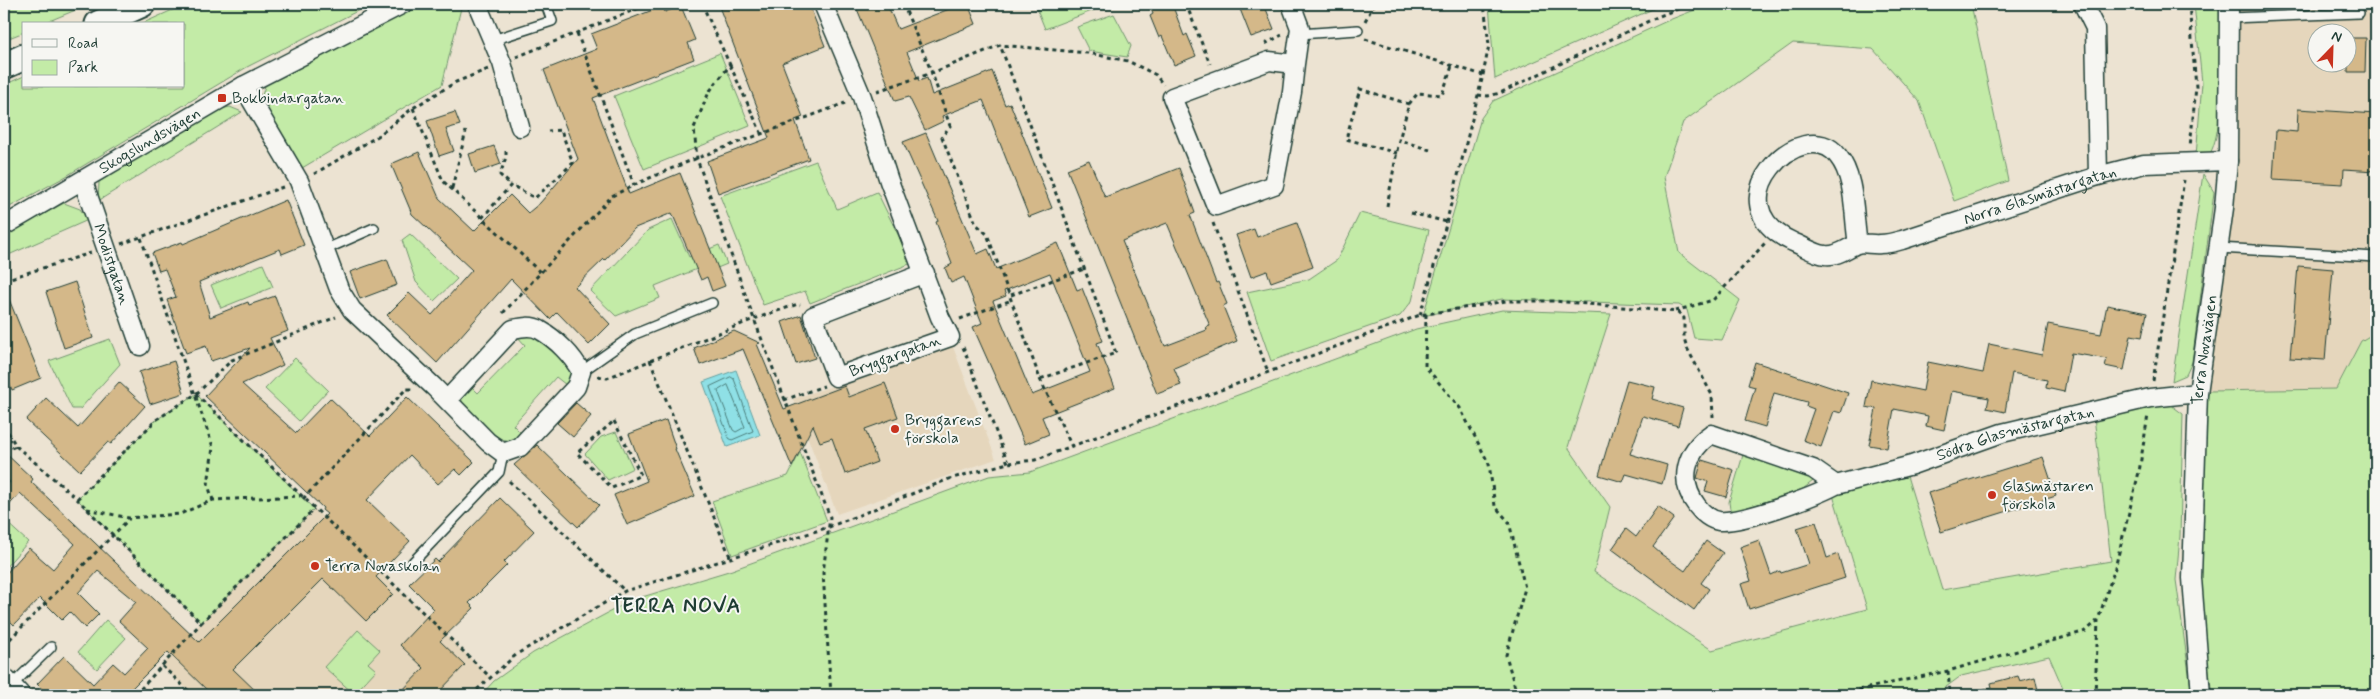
<svg xmlns="http://www.w3.org/2000/svg" width="2380" height="699" font-family="Mynerve,sans-serif">
	<style>
		.built { fill: #e5d6bc; fill-rule: evenodd }
		.green { fill: #c3eba7; stroke: #71946e }
		.water { fill: #8fe0e6; stroke: #629f9f }
		.lines { fill: none; stroke-linecap: round; stroke-linejoin: round }
		.shore { stroke: #4c7e7b; stroke-width: 1 }
		.building { fill: #d4b889; stroke: #1f3d34; fill-rule: evenodd }
		.lane-casing { stroke: #1f3d34; stroke-width: 12 }
		.street-casing { stroke: #1f3d34; stroke-width: 21 }
		.secondary-casing { stroke: #1f3d34; stroke-width: 29 }
		.path { stroke: #1f3d34; stroke-width: 3; stroke-dasharray: 4 4; stroke-linecap: butt }
		.lane { stroke: #f6f6f2; stroke-width: 9 }
		.street { stroke: #f6f6f2; stroke-width: 18 }
		.secondary { stroke: #f6f6f2; stroke-width: 25 }
		.poi-dot { fill: #c8321e; stroke: #f6f6f2; stroke-width: 2 }
		.labels { text-anchor: middle; dominant-baseline: central; stroke-width: 4; stroke-linejoin: round; paint-order: stroke }
		.poi-label { font-size: 16px; fill: #1f3d34; stroke: #f6f6f2; text-anchor: start }
		.street-label { font-size: 16px; fill: #1f3d34; stroke: #f6f6f2 }
		.district-label { font-size: 21px; font-weight: bold; letter-spacing: 1px; fill: #1f3d34; stroke: #f6f6f2 }
	</style>
	<rect width="100%" height="100%" fill="#ece3d2"/>
	<filter id="ink" filterUnits="userSpaceOnUse"><feTurbulence type="fractalNoise" baseFrequency=".02" numOctaves="2"/><feDisplacementMap in="SourceGraphic" scale="10" xChannelSelector="R" yChannelSelector="G"/><feConvolveMatrix kernelMatrix="1 2 1 2 8 2 1 2 1" color-interpolation-filters="sRGB"/></filter>
	<g filter="url(#ink)">
		<path class="built" d="M2237 4H2376V332L2361 341 2336 389 2208 391 2237 164 2240 46ZM2318 32H2348V62H2318Z
			M953 347 996 459 837 514 793 399Z
			M314 509 490 677 471 695H193L162 666 201 623Z"/>
		<path class="green" d="M4 4H90L42 24H24V32L4 40Z
			M186 4H371L247 67 63 178 4 210V85L24 76V86H184V24H141Z
			M421 4H462L442 85 302 168 260 101 266 83Z
			M1035 4H1110L1045 29Z
			M1489 4H1654L1655 8 1495 79Z
			M1710 4H1971L2008 181 1954 201 1919 101 1873 49 1793 43 1683 122 1664 177 1679 253 1740 300 1722 340 1694 338 1687 310 1679 305 1502 299 1423 316 1481 118 1493 101 1669 20Z
			M2194 4H2219C2220 41 2226 120 2211 152L2196 156 2202 83Z
			M1114 14 1131 46 1127 57 1089 51 1077 27Z
			M720 53 750 126 644 169 614 96Z
			M230 107 242 112 98 201 99 182 216 110Z
			M816 161 837 209 877 192 912 263 810 303 805 291 763 305 720 196Z
			M2203 174 2214 192 2192 362 2186 375 2172 381Z
			M64 203 80 209 88 220 4 257V236Z
			M1360 213 1429 230 1412 301 1400 316 1271 361 1247 292 1309 279 1337 260Z
			M672 219 689 257 719 245 727 264 700 275 697 269 655 286 660 298 616 316 590 291 648 230Z
			M410 234 457 279 434 301 416 282 402 240Z
			M263 264 273 287 221 308 211 285Z
			M1502 310 1611 314 1568 447 1610 507 1594 572 1712 650 1867 609 1833 495 1907 476 1942 590 2111 561 2094 417 2158 403 2171 405 2183 414 2180 536 2176 580 2192 695H2066L2049 656 1961 676 1935 695H481L494 681 533 653 632 600 732 570 989 476 1030 472 1416 329Z
			M2376 332V695H2212L2197 580 2208 391 2336 389 2361 341Z
			M526 333C543 340 570 357 571 376L566 385 556 377 513 425 522 434C506 450 490 432 477 419 472 414 464 409 462 402 461 395 464 389 468 383L478 393 525 345 516 335Z
			M110 339 120 364 80 409H72L49 361Z
			M295 358 328 390 299 421 265 389Z
			M196 394 314 509 201 623 77 499 156 420Z
			M616 432 633 468 608 480 585 454 601 437Z
			M800 452 827 521 732 555 712 501 788 476Z
			M1743 455 1811 477 1813 481 1803 489 1734 512 1730 509 1729 502Z
			M4 520 28 542 4 569Z
			M106 620 126 638 97 669 78 652Z
			M358 630 380 650 368 663 376 670 354 694 324 667Z"/>
		<path class="water" d="M736 370 760 435 727 447 703 382Z"/>
		<g class="lines">
			<path class="shore" d="M731 377 734 379 753 431 732 440 729 438 710 387Z
				M728 385 745 427 736 432 733 430 718 391Z"/>
		</g>
		<path class="building" d="M718 4H809L825 46 782 63 803 117 795 120 809 159 718 193 707 161 769 138Z
			M855 4H887L898 29 962 4H968L976 24 907 52 919 81 927 78 932 95 992 71 1005 105 1010 103 1052 208 1029 217 983 100 942 116 944 121 925 130 909 97 895 101Z
			M1149 4H1172L1184 36 1187 34 1196 56 1174 65 1162 36 1159 38 1150 16 1153 14Z
			M1238 4H1264L1274 29 1251 37Z
			M663 6 665 12 681 6 695 40 688 43 694 59 593 98 629 194 680 173 725 286 712 291 707 277 701 280 672 213 635 228 605 260 604 259 575 287 610 324 589 345 557 312 550 319 511 279 437 363 387 315 409 293 432 315 472 270 412 214 391 164 419 152 439 198 474 231 510 195 528 213 540 203 578 159 544 70 597 49 591 34Z
			M2348 38H2366L2365 72H2348Z
			M2298 109 2376 114V171L2344 169 2343 184 2273 180 2276 130 2297 132Z
			M455 112 460 125 446 129 454 151 439 156 427 121Z
			M926 133 977 254 988 249 996 269 1058 243 1077 290 1082 288 1103 341 1097 343 1115 388 1042 417 1049 434 1025 444 973 327 982 323 964 277 951 283 945 268 952 264 936 222 938 221 903 142ZM1050 273 1090 372 1032 395 993 301 1006 296 1004 291Z
			M494 146 501 164 475 173 469 154Z
			M1089 160 1105 197 1179 168 1195 213 1190 215 1216 283 1218 282 1227 304 1223 306 1237 341 1174 368 1181 385 1157 394 1067 169ZM1167 223 1210 326 1206 327 1207 330 1165 346 1122 241Z
			M286 200 304 245 282 254 280 249 199 282 210 317 248 302 249 305 275 296 288 331 270 338 283 365 242 384 296 433 330 398 370 436 407 397 474 462 461 475 455 469 438 484 410 455 367 500 410 541 376 577 393 594 366 621 323 579 233 669 260 695H212L168 652 125 695H48L37 684 64 656 93 684 113 663 124 673 148 648 119 621 136 602 98 571 78 593 99 614 85 628 70 612 62 620 40 598 14 625 4 615V576L29 548 53 569 75 544 20 493 4 511V489L10 482 4 477V452L33 479 31 482 199 642 327 514 322 510 323 508 205 396 250 348 211 361 206 346 186 353 167 300 176 297 165 269 159 271 152 253 182 242 183 244Z
			M1297 223 1313 267 1271 282 1267 271 1251 277 1236 235 1254 229 1257 237Z
			M387 259 397 285 360 299 350 272Z
			M2298 266 2333 269 2325 360 2290 358Z
			M75 282 93 338 64 348 46 292Z
			M4 287 41 378 12 390 4 370Z
			M2107 305 2147 313 2142 337 2131 335 2124 370 2105 366 2107 359 2071 353 2064 392 2046 388 2047 380 2012 373 2005 412 1987 408 1989 398 1952 391 1944 430 1926 426 1928 416 1894 409 1887 448 1869 445 1876 409 1866 407 1871 380 1923 391 1928 362 1983 373 1989 344 2042 355 2048 324 2101 334Z
			M801 315 815 358 796 364 782 322Z
			M734 331 760 343 757 344 784 409 845 386 849 397 885 383 898 417 865 429 877 462 845 474 832 438 820 442 813 425 792 467 743 349 700 365 694 348Z
			M174 361 184 393 150 404 139 372Z
			M1755 362 1848 393 1841 413 1834 411 1821 447 1803 440 1814 409 1806 406 1807 402 1774 393 1765 427 1745 421 1755 387 1748 385Z
			M1627 380 1655 387 1652 399 1683 408 1678 426 1643 416 1630 454 1667 465 1662 484 1626 474 1623 482 1599 475Z
			M119 382 145 406 111 444 108 442 80 471 26 420 46 398 78 428Z
			M576 403 591 416 573 437 557 423Z
			M666 420 676 449H675L695 496 627 525 614 495 647 481 629 434Z
			M537 445 599 505 578 527 514 465Z
			M2043 457 2056 496 1941 532 1928 493Z
			M1702 460 1734 470 1726 497 1705 491 1708 482 1697 478Z
			M500 498 534 531 504 562 507 565 469 603 474 608 440 641 465 665 436 695H398L424 668 400 645 434 609 409 584 435 559 438 562Z
			M1658 506 1674 518 1653 547 1661 554 1685 571 1706 541 1723 553 1701 583 1709 589 1694 610 1612 549 1626 529 1636 537Z
			M1816 522 1827 558 1838 554 1845 578 1749 609 1741 584 1751 581 1740 547 1759 540 1771 575 1780 571 1781 573 1809 564 1797 528Z
			M2018 676 2020 681 2035 677 2039 695H1985L1984 690 1992 688 1991 683Z"/>
		<g class="lines">
			<defs>
				<path id="lane" d="M2230 18 2359 13
					M1299 34 1358 30
					M493 40 552 21 546 4
					M2218 248 2376 257
					M324 250 374 228
					M581 372 635 334 712 303
					M413 562 499 472 503 453
					M12 685 51 647"/>
				<g id="street">
					<path d="M477 4 502 63 520 127"/>
					<path d="M823 4 862 97 889 181 940 317 950 337 836 377 813 316 925 273"/>
					<path d="M1291 4 1300 28 1295 64 1269 61 1172 97 1216 206 1274 185 1292 92 1295 64"/>
					<path d="M2083 4 2095 28 2098 176"/>
					<path d="M243 86 299 181 339 289 352 310 434 387 488 442 503 453 520 447 576 387 581 372C573 356 556 339 540 330 532 325 522 327 513 329L447 400"/>
					<path id="s1" d="M83 181 140 346"/>
					<path id="s2" d="M4 226 243 86 403 4"/>
					<path id="s3" d="M1858 244C1853 216 1856 178 1838 156 1804 111 1708 204 1793 242 1803 246 1815 254 1825 255 1837 257 1847 248 1857 244 1863 242 1873 245 1880 244 1887 244 1895 242 1902 240L2098 176 2144 164 2228 161"/>
					<path id="s4" d="M1836 485C1813 497 1743 523 1719 521 1711 520 1702 513 1697 506 1678 481 1685 452 1711 434L1813 469 1836 485 1912 465 2002 433 2150 398 2198 393"/>
					<path d="M4 677 21 695"/>
					<path id="s5" d="M2201 695 2192 578 2198 393 2224 208 2228 161 2229 4"/>
				</g>
				<path id="secondary" d="M98 24 142 4
					M4 66 24 57"/>
			</defs>
			<use href="#lane" class="lane-casing"/>
			<use href="#street" class="street-casing"/>
			<use href="#secondary" class="secondary-casing"/>
			<path class="path" d="M702 4 730 65 709 92 694 128 697 159 754 319 830 517 823 573 831 695
				M903 4 932 73 950 126 942 137 976 224 987 234 1040 379 1116 353 1000 45
				M1186 4 1210 64
				M1410 4H1412
				M2189 4 2196 87 2190 147
				M1365 21 1374 4
				M577 33 634 185
				M1365 39 1483 75
				M1265 44 1282 35
				M516 57 649 4
				M730 65 762 135
				M877 91 932 73 1000 45 1088 53 1128 61 1156 75 1163 85
				M1478 95 1488 96 1500 93 1657 17 1690 4
				M1409 104 1418 93 1442 95 1452 66
				M413 108 443 181 541 273
				M506 151V157L500 175 511 185
				M1397 153 1346 139 1360 89 1409 104 1399 140
				M314 174 378 136 413 108 456 82 488 69
				M452 188 466 131
				M1387 206 1399 140 1430 150
				M1411 213 1447 222
				M482 218 511 185 535 198 573 163 561 130 548 131
				M1213 223 1268 372
				M141 238 213 447 208 485 213 500
				M121 244 283 187
				M4 280 91 253
				M1011 295 1084 269
				M1675 311 1713 300 1765 243
				M503 313 612 196C686 158 768 133 845 103
				M1426 314 1425 366 1460 408 1489 464 1495 506 1509 522 1525 588 1506 655 1517 695
				M1420 315 1445 228 1483 75 1489 45 1484 4
				M960 319 1012 300
				M963 347 1008 463
				M650 360 731 559
				M598 376 607 378 754 319 798 304 800 305
				M1040 379 1072 447
				M2153 381 2184 180
				M196 394 490 677
				M784 400 824 386
				M614 421 641 475 612 488 577 453Z
				M4 425 16 446 77 499 201 623 314 509
				M4 451 16 446
				M509 481 625 591
				M77 499 156 420 196 394 232 360 336 317
				M303 499 406 389H412
				M87 509 129 518 180 514 213 500 300 496
				M4 645 129 519
				M162 666 193 695
				M1948 671 1950 695
				M135 695 201 623
				M471 695 517 654 625 591 829 527 949 479 1008 463 1035 460 1420 315 1506 301H1554L1678 312 1684 318V338L1687 348 1712 395 1713 417
				M1835 695 1948 671 2086 631 2098 620 2115 568 2139 472 2148 415
				M2095 695 2098 620"/>
			<use href="#lane" class="lane"/>
			<use href="#street" class="street"/>
			<use href="#secondary" class="secondary"/>
		</g>
	</g>
	<g class="poi-dot">
		<rect x="217" y="93" width="10" height="10" rx="2.5"/>
		<circle cx="895" cy="429" r="5"/>
		<circle cx="1992" cy="495" r="5"/>
		<circle cx="315" cy="566" r="5"/>
	</g>
	<g class="labels">
		<g class="poi-label">
			<text x="232" y="98">Bokbindargatan</text>
			<text x="905" y="420">Bryggarens<tspan x="905" dy="18">förskola</tspan></text>
			<text x="2002" y="486">Glasmästaren<tspan x="2002" dy="18">förskola</tspan></text>
			<text x="325" y="566">Terra Novaskolan</text>
		</g>
		<g class="street-label">
			<text stroke="none"><textPath href="#s2" startOffset="169">Skogslundsvägen</textPath></text>
			<text stroke="none"><textPath href="#s3" startOffset="522">Norra Glasmästargatan</textPath></text>
			<text stroke="none"><textPath href="#s1" startOffset="88">Modistgatan</textPath></text>
			<text stroke="none"><textPath href="#s5" startOffset="346">Terra Novavägen</textPath></text>
			<text transform="translate(895 356) rotate(-20)">Bryggargatan</text>
			<text stroke="none"><textPath href="#s4" startOffset="556">Södra Glasmästargatan</textPath></text>
		</g>
		<g class="district-label">
			<text x="676" y="606">TERRA NOVA</text>
		</g>
	</g>
	<rect width="2380" height="699" fill="none" stroke="#f6f6f2" stroke-width="20"/>
	<rect x="10" y="10" width="2360" height="679" fill="none" stroke="#1f3d34" stroke-width="2" filter="url(#ink)"/>
	<rect x="22" y="22" width="162" height="65" fill="#f6f6f2" stroke="#a0aca6"/>
	<rect x="32" y="39" width="25" height="8" fill="#f6f6f2" stroke="#a0aca6"/>
	<text x="68" y="48" font-size="15" fill="#1f3d34">Road</text>
	<rect x="32" y="60" width="25" height="15" fill="#c3eba7" stroke="#a0aca6"/>
	<text x="68" y="72" font-size="15" fill="#1f3d34">Park</text>
	<g transform="translate(2332 48) rotate(23)"><circle r="24" fill="#f6f6f2" stroke="#a0aca6"/>
	<path d="M0-4L9 19L0 12L-9 19Z" fill="#c8321e"/>
	<text y="-8" font-size="14" font-weight="bold" text-anchor="middle" fill="#1f3d34">N</text>
	</g>
</svg>
